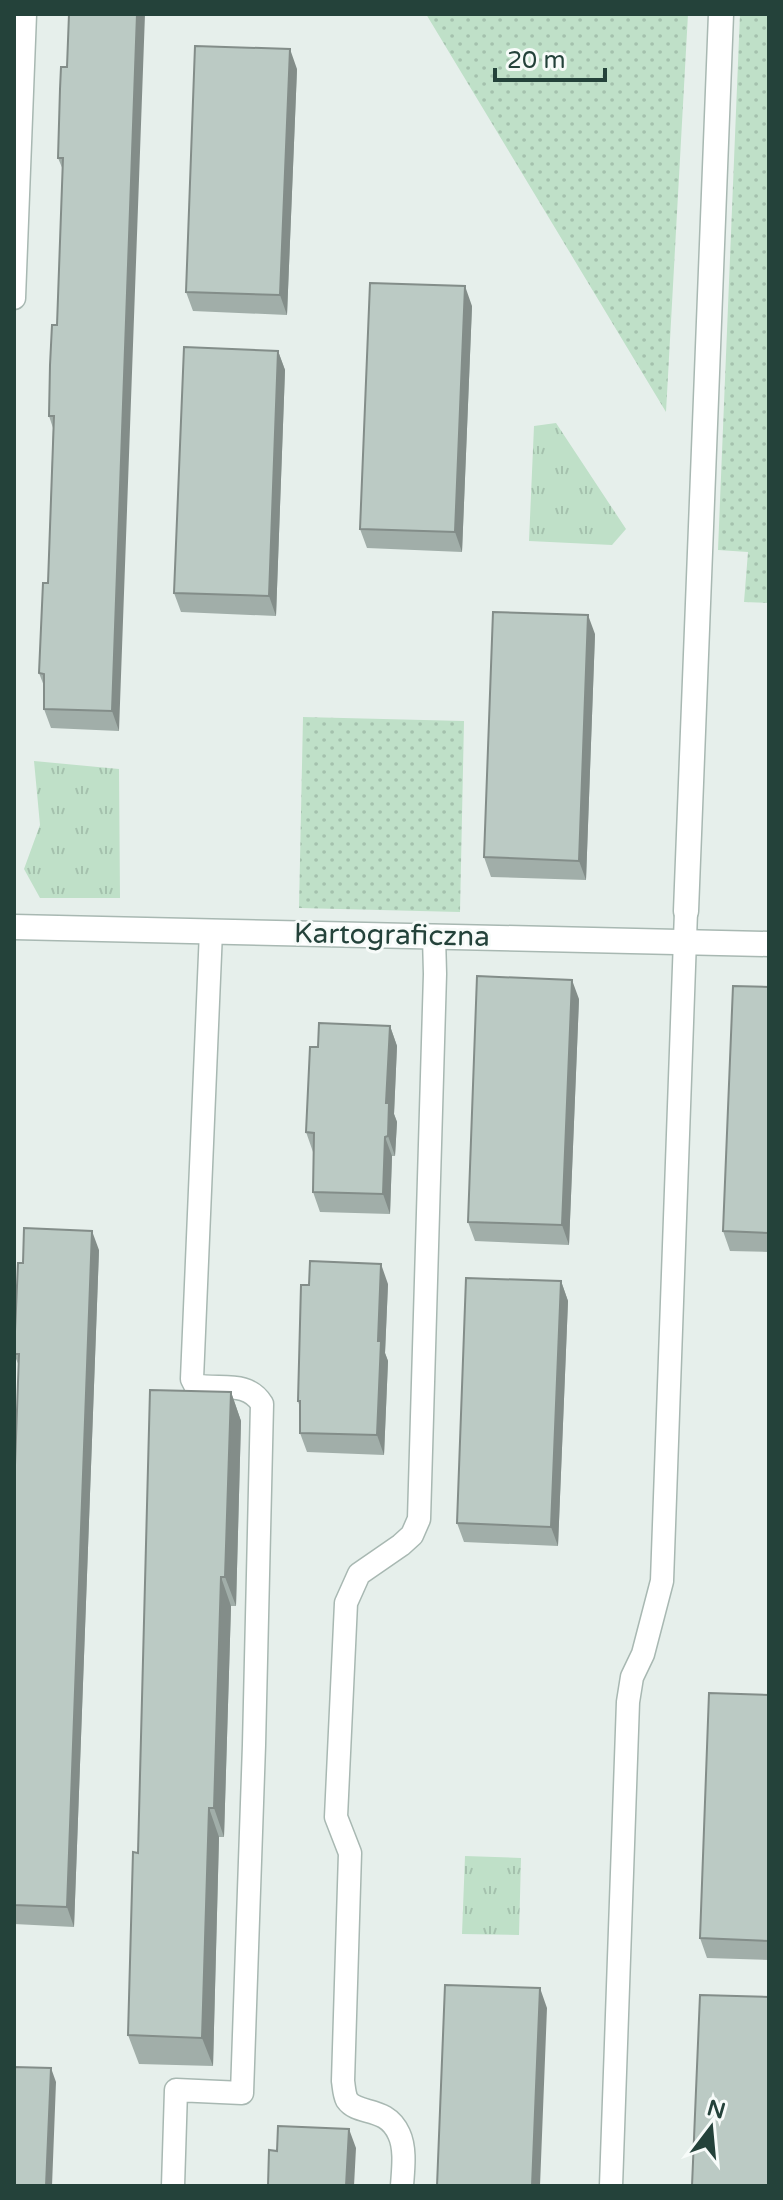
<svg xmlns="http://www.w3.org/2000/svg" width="783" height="2200" font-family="'Varela Round',sans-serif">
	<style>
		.grass { fill: url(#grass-dots) }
		.park { fill: url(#park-tufts) }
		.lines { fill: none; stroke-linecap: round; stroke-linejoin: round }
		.service-casing { stroke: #a8b8b2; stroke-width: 25 }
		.minor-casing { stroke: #a8b8b2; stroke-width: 27 }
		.service { stroke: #fff; stroke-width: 22 }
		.minor { stroke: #fff; stroke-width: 24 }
		.wall { fill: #a1aea9 }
		.shaded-wall { fill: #838d89 }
		.building { fill: #bbcac4; stroke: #838d89; stroke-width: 2 }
		.labels { text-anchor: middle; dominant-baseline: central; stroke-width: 6; stroke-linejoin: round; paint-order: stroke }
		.street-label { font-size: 28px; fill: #24423a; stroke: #f7fbf9 }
	</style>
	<defs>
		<pattern id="grass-dots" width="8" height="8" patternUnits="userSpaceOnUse" patternTransform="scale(2)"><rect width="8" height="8" fill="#bfe0c8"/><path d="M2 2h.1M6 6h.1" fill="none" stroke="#a4c1ad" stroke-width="1.8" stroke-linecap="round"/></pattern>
		<pattern id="park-tufts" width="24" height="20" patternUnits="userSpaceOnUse" patternTransform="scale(2)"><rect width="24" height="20" fill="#bfe0c8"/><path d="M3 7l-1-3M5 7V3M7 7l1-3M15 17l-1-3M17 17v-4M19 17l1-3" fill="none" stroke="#a4c1ad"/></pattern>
	</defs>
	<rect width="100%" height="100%" fill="#e6efeb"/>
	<path class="grass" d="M426 14H688L666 412Z
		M740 14H769V603L744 602 748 552 718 550Z
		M303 717 464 721 460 912 299 908Z"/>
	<path class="park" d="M556 423 626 529 612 545 529 541 534 426Z
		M34 761 119 769 120 898H40L24 869 40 825Z
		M465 1856 521 1858 519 1935 462 1934Z"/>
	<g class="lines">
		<defs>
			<path id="service" d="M14 298 25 14
				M173 2186 176 2090 242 2093 254 1745 262 1404C247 1379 218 1391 195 1385L192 1379 211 931
				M402 2186C403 2170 406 2149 399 2134 386 2105 358 2116 347 2100 344 2094 344 2087 343 2081L350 1853 336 1817 346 1603 359 1574 401 1545 412 1535 419 1519 435 974 434 936
				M611 2186 628 1702 632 1677 643 1654 662 1581 686 911"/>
			<path id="minor" d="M686 911 721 14
				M14 927 769 944"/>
		</defs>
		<use href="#service" class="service-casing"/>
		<use href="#minor" class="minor-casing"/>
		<use href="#service" class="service"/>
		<use href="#minor" class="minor"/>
	</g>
	<path class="wall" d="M297 69 287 315 193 311 186 292Z
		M60 89 119 731 51 728 44 709V686L39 673 48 583 53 428 49 416 57 325 63 170 58 158Z
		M472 306 462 552 367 548 360 529Z
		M278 351 285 370 276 616 181 612 174 593Z
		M595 634 586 880 491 877 484 857Z
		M769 987V1252L730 1251 723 1231Z
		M579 999 569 1245 475 1241 468 1222Z
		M390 1026 397 1046 394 1114 397 1122 395 1156H392L390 1214 320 1212 313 1192V1152L306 1132 318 1047Z
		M99 1250 74 1927 14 1924V1493L19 1366 14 1354 23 1263Z
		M561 1281 568 1301 558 1546 464 1542 457 1523Z
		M388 1284 385 1353 388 1361 384 1455 307 1452 300 1433V1408L298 1401Z
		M231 1392 241 1421 236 1606H231L224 1837H219L213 2066 139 2064 128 2035 138 1853Z
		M769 1695V1960L707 1958 700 1938Z"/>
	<path class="shaded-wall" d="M137 14H145L119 731 112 711Z
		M290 49 297 69 287 315 280 295Z
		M465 286 472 306 462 552 455 532Z
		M278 351 285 370 276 616 269 596Z
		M588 615 595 634 586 880 579 861Z
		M572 980 579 999 569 1245 562 1225Z
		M390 1026 397 1046 394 1114 397 1122 395 1156 388 1136 386 1103Z
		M385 1137 392 1156 390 1214 383 1194Z
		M92 1231 99 1250 74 1927 67 1907Z
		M381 1264 388 1284 385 1353 388 1361 384 1455 377 1435 378 1341Z
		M561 1281 568 1301 558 1546 551 1527Z
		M231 1392 241 1421 236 1606 225 1577Z
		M221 1577 231 1606 224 1837 214 1808Z
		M209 1808 219 1837 213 2066 202 2038Z
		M540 1988 547 2008 540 2186H532Z
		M51 2068 56 2082 52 2186H46Z
		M349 2129 356 2148 354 2186H346Z"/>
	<path class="building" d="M69 14H137L112 711 44 709V674L39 673 43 583H48L54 416H49L50 365 52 325H57L63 158H58L60 89 61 67H67Z
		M195 46 290 49 280 295 186 292Z
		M370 283 465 286 455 532 360 529Z
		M184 347 278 351 269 596 174 593Z
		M493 612 588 615 579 861 484 857Z
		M477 976 572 980 562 1225 468 1222Z
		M733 986 769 987V1233L723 1231Z
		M319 1023 390 1026 386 1103H389L388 1136 385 1137 383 1194 313 1192 314 1133 306 1132 310 1047H318Z
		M24 1228 92 1231 67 1907 14 1905V1493L19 1354H14L18 1263H23Z
		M310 1261 381 1264 378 1341H381L377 1435 300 1433V1401H298L301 1285H309Z
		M466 1278 561 1281 551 1527 457 1523Z
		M150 1390 231 1392 225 1577H221L214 1808H209L202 2038 128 2035 133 1852 138 1853Z
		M709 1693 769 1695V1941L700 1938Z
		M445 1985 540 1988 532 2186H437Z
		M700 1995 769 1997V2186H692Z
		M14 2067 51 2068 46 2186H14Z
		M278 2126 349 2129 346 2186H268L269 2150 277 2151Z"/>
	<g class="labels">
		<g class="street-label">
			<text transform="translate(392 935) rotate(1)">Kartograficzna</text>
		</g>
	</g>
	<rect width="783" height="2200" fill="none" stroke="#24423a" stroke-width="32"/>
	<g transform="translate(711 2128) rotate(16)" stroke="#f7fbf9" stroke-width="6" paint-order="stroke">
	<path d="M0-6L14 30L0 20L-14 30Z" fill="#24423a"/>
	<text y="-12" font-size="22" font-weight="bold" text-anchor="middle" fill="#24423a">N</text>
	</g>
	<path d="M495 68v12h110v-12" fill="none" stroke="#24423a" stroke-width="4"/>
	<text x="507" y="68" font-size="24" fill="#24423a" stroke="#f7fbf9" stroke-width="6" paint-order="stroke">20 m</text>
</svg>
